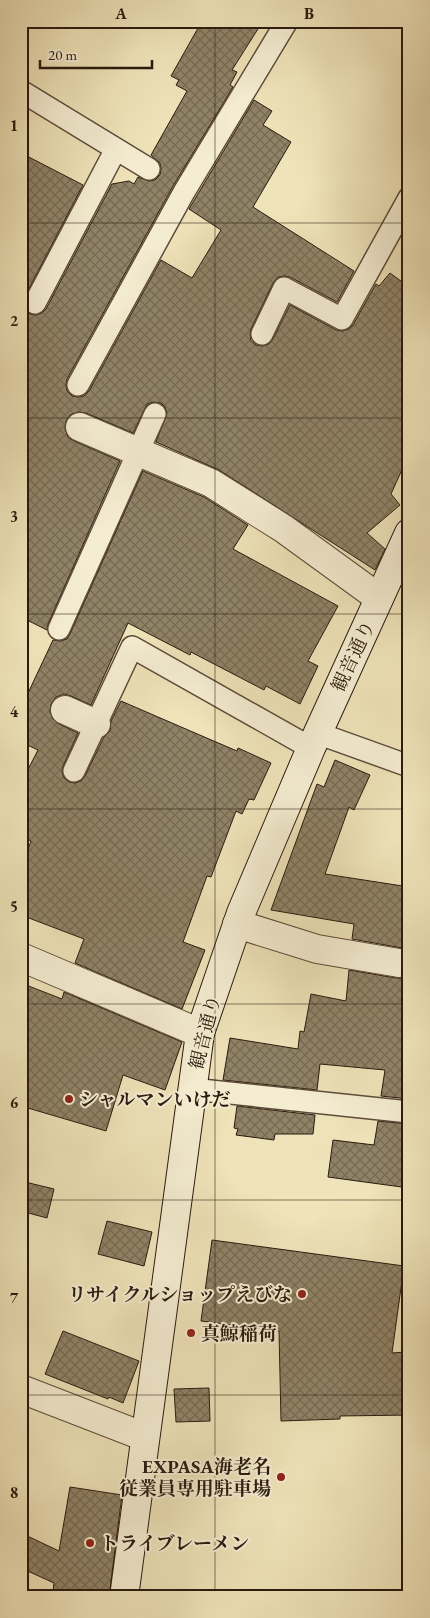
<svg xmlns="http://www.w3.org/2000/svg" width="430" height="1618" font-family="'EB Garamond','Noto Serif JP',serif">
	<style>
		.building { fill: url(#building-cross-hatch); stroke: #2a1a0f }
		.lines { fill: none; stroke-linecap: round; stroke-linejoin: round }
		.lane-casing { stroke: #5b4c3a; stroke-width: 24 }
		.street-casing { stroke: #5b4c3a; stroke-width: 30 }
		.secondary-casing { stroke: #2a1a0f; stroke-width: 30 }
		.lane { stroke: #f5edd2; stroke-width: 21 }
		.street { stroke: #f5edd2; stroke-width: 28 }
		.secondary { stroke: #f5edd2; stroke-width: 28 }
		.grid { fill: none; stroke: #2a1a0f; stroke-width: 1; stroke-opacity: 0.55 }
		.poi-dot { fill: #8f2418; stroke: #f5edd2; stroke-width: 2 }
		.labels { text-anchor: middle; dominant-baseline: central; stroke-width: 4; stroke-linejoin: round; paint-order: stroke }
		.street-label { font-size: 19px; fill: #2a1a0f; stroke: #f5edd2 }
		.poi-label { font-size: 19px; font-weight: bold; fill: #2a1a0f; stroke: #f5edd2; text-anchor: start }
		.neatline { fill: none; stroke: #2a1a0f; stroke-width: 2 }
		.grid-label { font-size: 16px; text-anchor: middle; font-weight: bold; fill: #2a1a0f }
	</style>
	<defs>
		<pattern id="building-cross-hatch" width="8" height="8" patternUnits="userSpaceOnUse" patternTransform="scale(1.25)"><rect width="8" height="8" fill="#908367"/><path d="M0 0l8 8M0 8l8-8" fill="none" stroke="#766a53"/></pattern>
	</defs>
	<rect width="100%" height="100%" fill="#efe3b9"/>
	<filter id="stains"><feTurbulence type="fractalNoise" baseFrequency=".004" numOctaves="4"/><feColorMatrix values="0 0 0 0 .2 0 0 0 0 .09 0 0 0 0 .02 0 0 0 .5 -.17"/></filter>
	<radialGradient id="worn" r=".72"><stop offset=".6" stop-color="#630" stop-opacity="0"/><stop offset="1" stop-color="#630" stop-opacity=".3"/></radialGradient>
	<path class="building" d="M202 21H263L232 70 237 72 230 85 233 87 173 186 67 379 66 385 67 391 72 396 78 397 84 396 89 391 161 260 192 278 221 230 189 209 254 100 272 111 263 125 291 142 253 207 354 271 337 302 290 277 284 276 278 277 273 283 251 329 250 334 251 341 256 345 262 346 269 344 273 339 290 305 336 330 343 331 349 329 353 325 376 284 379 286 390 273 409 287V454L391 494 400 505 367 533 385 549 375 570 219 470 156 442 167 413 165 407 161 403 153 402 147 404 133 433 86 413 78 412 70 415 66 421 65 429 68 437 74 441 120 461 48 624 47 630 21 617V153L83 185 24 298 23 304 25 310 30 314 36 315 42 313 46 309 112 184 129 181 134 184 138 177 149 181 155 180 160 175 161 169 160 163 151 155 187 91 176 85 179 80 171 76Z
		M143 471 204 497 248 525 233 549 338 606 308 661 318 666 300 704 266 686 264 690 191 652 190 655 128 623 91 705 71 696 64 694 56 697 51 704 50 712 53 719 59 724 78 733 63 766 62 772 64 778 69 782 75 783 81 781 85 776 104 737 110 731 111 721 121 701 202 736 237 751 238 748 271 763 254 800 249 799 242 814 236 811 211 877 207 876 183 942 205 950 182 1009 75 963 84 939 21 915V869L31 841 21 836V783L38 750 21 742V708L53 640 61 641 67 639 70 634Z
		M335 760 370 775 354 810 349 807 325 874 409 887V951L402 948 352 939 354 924 271 910 317 784 324 787Z
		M349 970 396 978H404L408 976 402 1032H409V1099L381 1096 385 1070 320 1064 317 1090 223 1080 230 1038 298 1049 300 1031 304 1032 311 994 346 1001Z
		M21 983 62 999 64 992 182 1042 165 1090 123 1075 106 1131 21 1106Z
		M237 1106 315 1115 313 1134H275L274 1140 236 1135 238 1129 234 1128Z
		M378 1121 409 1124V1188L328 1177 333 1140 374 1145Z
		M21 1181 54 1189 47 1218 21 1211Z
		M107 1221 152 1232 144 1266 98 1254Z
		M212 1240 404 1266 392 1353 406 1352V1366H409V1415L340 1416V1419L281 1421 279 1331 201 1321Z
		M63 1331 139 1361 123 1403 109 1397 108 1399 45 1374Z
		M209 1388 210 1421 176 1422 174 1389Z
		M70 1487 122 1495 109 1597H88L53 1591 54 1583 21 1568V1533L59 1551Z"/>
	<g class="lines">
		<defs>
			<path id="lane" d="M21 91 149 169
				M35 303 116 149
				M262 334 284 288 342 319 409 198
				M78 385 184 192 287 21
				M59 629 155 414
				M317 733 409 766
				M74 771 132 647 311 748
				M192 1089 409 1112"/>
			<path id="street" d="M80 427 211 483 284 529 379 598
				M65 710 96 724
				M237 924 317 949 399 963
				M21 957 200 1033
				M21 1389 145 1437"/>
			<path id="secondary" d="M124 1597 200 1033 241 913 311 748 409 533"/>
		</defs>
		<use href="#lane" class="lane-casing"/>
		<use href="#street" class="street-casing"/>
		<use href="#secondary" class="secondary-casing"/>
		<use href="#lane" class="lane"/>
		<use href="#street" class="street"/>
		<use href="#secondary" class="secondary"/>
	</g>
	<path class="grid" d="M215 21V1597M21 223H409M21 418H409M21 614H409M21 809H409M21 1004H409M21 1200H409M21 1395H409"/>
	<g class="poi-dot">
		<circle cx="69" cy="1099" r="5"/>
		<circle cx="302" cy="1294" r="5"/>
		<circle cx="191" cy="1333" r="5"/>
		<circle cx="281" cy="1477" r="5"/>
		<circle cx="90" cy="1543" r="5"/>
	</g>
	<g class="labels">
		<g class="street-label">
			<text transform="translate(353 656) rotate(-65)">観音通り</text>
			<text transform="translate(205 1032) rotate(-76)">観音通り</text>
		</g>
		<g class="poi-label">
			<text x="79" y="1099">シャルマンいけだ</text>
			<text x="292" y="1294" text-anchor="end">リサイクルショップえびな</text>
			<text x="201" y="1333">真鯨稲荷</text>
			<text x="271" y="1466" text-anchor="end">EXPASA海老名<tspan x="271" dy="22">従業員専用駐車場</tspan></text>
			<text x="100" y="1543">トライブレーメン</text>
		</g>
	</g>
	<rect width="430" height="1618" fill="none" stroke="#efe3b9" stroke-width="55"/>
	<path d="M40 60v8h112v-8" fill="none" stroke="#2a1a0f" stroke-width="2.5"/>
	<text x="48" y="60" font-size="15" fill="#2a1a0f" stroke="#f5edd2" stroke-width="4" paint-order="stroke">20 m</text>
	<rect x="28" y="28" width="374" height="1562" class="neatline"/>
	<g class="grid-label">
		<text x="121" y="19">A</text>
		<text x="309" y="19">B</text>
		<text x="14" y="131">1</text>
		<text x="14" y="326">2</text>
		<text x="14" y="522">3</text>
		<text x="14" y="717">4</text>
		<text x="14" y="912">5</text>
		<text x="14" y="1108">6</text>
		<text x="14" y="1303">7</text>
		<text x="14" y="1498">8</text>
	</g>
	<rect width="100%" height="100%" filter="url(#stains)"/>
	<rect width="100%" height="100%" fill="url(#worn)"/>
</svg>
